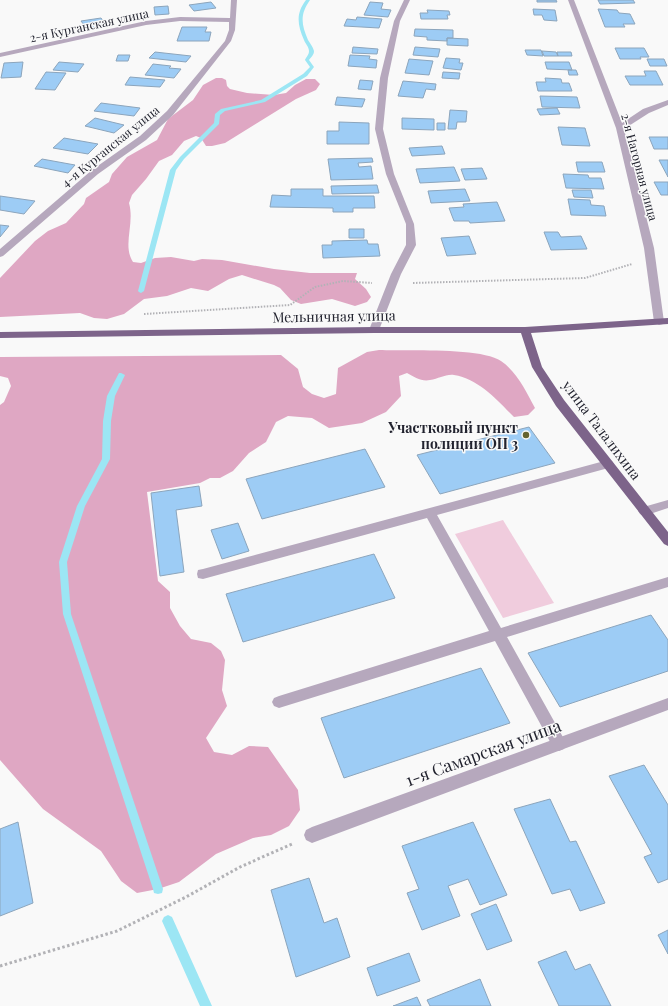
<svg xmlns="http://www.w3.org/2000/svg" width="668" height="1006" font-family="'Playfair Display',serif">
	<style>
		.green { fill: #f0ccdd }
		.forest { fill: #dfa7c3 }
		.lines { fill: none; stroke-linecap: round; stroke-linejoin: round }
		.stream { fill: #9ce6f4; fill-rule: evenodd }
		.building { fill: #9dccf5; stroke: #8ca5bc }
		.path-far1 { stroke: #b2b2b6; stroke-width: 2; stroke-dasharray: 1.5 1.5; stroke-linecap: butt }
		.path { stroke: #b2b2b6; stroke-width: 3; stroke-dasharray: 2.5 2.5; stroke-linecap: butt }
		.service { fill: #b6a8bd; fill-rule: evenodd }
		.minor { fill: #b6a8bd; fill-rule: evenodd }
		.primary { fill: #7d648a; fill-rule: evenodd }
		.poi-dot { fill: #646330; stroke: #f9f9f9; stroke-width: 1.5 }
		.labels { text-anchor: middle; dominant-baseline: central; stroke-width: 3; stroke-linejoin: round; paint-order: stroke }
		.far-street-label { font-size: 12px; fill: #22232f; stroke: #f9f9f9 }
		.street-label { font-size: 14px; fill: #22232f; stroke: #f9f9f9 }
		.poi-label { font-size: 14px; font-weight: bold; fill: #22232f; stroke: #f9f9f9; text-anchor: end }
		.near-street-label { font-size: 17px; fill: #22232f; stroke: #f9f9f9 }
	</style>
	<rect width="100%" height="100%" fill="#f9f9f9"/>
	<path class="green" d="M503 520 554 603 503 618 455 534Z"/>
	<path class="forest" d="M216 78H222L226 80 227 86 230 89 247 93 274 95 286 93 295 85 306 79H315L320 84 316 90 296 99 225 143 212 146H206L201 138 196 136 184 141 172 155 159 161 146 179 132 195 129 203C135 224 122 245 133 262L141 263 155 258 171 257 194 261 202 259 222 260 274 269 310 273H357L355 279 366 289 371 297 367 302 355 306 332 299 301 304 291 300 280 288 274 285 242 275 229 279 208 291 191 288 167 296 144 299 124 314 107 319 94 318 80 313 0 317V278L35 241 48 231 66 223 84 204 86 198 109 182 112 174 127 157 157 140 168 119 193 100 203 85Z
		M379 350C406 351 481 347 501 361 517 372 526 391 535 408L528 415 514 417C497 400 479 379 454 375 445 374 439 379 430 380 422 382 414 377 407 373L399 376 401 396 386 412 362 423 329 428 312 418 288 416 276 422 266 442 249 453 233 471 220 478H210L200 483 147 492 158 581 170 592V608L180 626 191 639 211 643 221 651 225 660 222 690 227 706 206 738 214 752 232 755 249 746 268 747 298 790 300 810 289 826 271 835 253 838 216 854 179 882 158 889 137 893 121 881 101 851 43 809 0 760V405L4 402 11 386 8 378 0 376V357L281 355 298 369 303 387 312 394 324 398 336 394 338 368 367 352Z"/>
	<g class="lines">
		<path class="stream" d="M306 0H310C300 14 301 24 308 40 310 43 313 47 314 51 314 55 311 57 309 60L314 67 307 76 265 102 225 111 220 115 219 124 184 159 176 170 144 291 141 293 139 292 138 291 170 170 180 157 214 123 215 114 221 109 261 100 303 74 310 67 305 60C306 57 309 55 309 51 309 47 305 43 304 40 297 24 296 13 306 0Z
			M119 373H121L125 375 115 396 111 421 110 459 85 506 67 562 71 614 163 889 162 893 158 894 154 893 153 889 63 614 59 562 77 506 102 459 103 421 107 396Z
			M168 915 172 917 212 1006H200L162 921 164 917Z"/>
	</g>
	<path class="building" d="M537 0H556L557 2H537Z
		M598 0H633L635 3 600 4Z
		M211 2 216 8 194 11 189 5Z
		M370 2 383 3 381 9 391 10 388 17 364 15Z
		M168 6 169 14 155 15 154 7Z
		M533 9 555 10 557 21 544 20 542 15H534Z
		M598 9 617 10 619 13 630 14 635 24H623L625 27H605Z
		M427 10 449 11 450 15H447L448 19H421L420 13H428Z
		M357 17 382 19 379 28 344 26 347 19 356 20Z
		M101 18 107 26 87 29 81 21Z
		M182 27H207L205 32H211L209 41H177Z
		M415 29 453 30V38H447V41L427 40V37L414 36Z
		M447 38 468 39V46L447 45Z
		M353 47 378 49 377 54 352 53Z
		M415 47 440 49 438 57 413 55Z
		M615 48H644L649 57H640L641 59H620Z
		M525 50H541L543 56 527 55Z
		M542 51 556 52 558 56H544Z
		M155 52 191 56 186 62 149 58Z
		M557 52H571L572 56H558Z
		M118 55H130L128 61H116Z
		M350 55 370 56 369 59 377 60 376 68 348 66Z
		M446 58 460 59 459 63H463L461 70 443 68Z
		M409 59 433 61 429 75 405 73Z
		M647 59H664L667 66H650Z
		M23 62 21 77 1 78 4 63Z
		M59 62 84 64 78 72 53 70Z
		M545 62H569L572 70 547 69Z
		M153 64 171 66 169 68 181 69 174 78 145 75Z
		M568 70H576L578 75H569Z
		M644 71H656L663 85H630L625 76H646Z
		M46 72 66 73 55 90 35 89Z
		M443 72 460 73 459 79 442 78Z
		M130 77 165 80 160 87 125 85Z
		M545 78 561 79 562 83H569L572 91H538L536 82H546Z
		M360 80 373 81 371 90 358 89Z
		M403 81 436 84 435 90 426 89 423 98 398 96Z
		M540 96 577 97 580 108 542 107Z
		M337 97 365 99 362 107 335 105Z
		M101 103 140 108 134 116 94 111Z
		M557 108 560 114 540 115 537 109Z
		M450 110 467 111 466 122H457L456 129H448Z
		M95 118 124 125 114 133 85 126Z
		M402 118 434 119V130L402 129Z
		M339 122 369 123V144H327V131H339Z
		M437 123H445V130H437Z
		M558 127 585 128 590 146 562 145Z
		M649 137H668V149H654Z
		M64 138 98 144 88 154 53 148Z
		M442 146 445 154 412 156 409 148Z
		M372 158 373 162 358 163 359 167 371 166 373 179 331 180 328 159Z
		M42 159 75 165 68 173 34 166Z
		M659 160H668V177Z
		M576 162H602L605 172H578Z
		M454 167 460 181 420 183 416 169Z
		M482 168 487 179 465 180 461 169Z
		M563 174 588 175 589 178H601L604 189 566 188Z
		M654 182H668V195H661Z
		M377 185 379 193 332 194 331 186Z
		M291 189H323V196H374L375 208H353V212H333V208L270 207 272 195 291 196Z
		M465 189 470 201 431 203 428 191Z
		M572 190H591L593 198 574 197Z
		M0 196 35 201 24 214 0 210Z
		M568 199 590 200 591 205 604 206 606 216 571 215Z
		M497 202 505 221 470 223 469 221H454L449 208 464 207 463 204Z
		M0 225 9 226 0 237Z
		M349 229H364V238H349Z
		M544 232H558L561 237 581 236 587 249 551 250Z
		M469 236 476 254 447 256 441 238Z
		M367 240 368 244H378L380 256 323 258 322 245H332V241Z
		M529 427 555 463 440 494 417 455Z
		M365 449 385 487 262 519 246 479Z
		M199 486 202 506 176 510 184 572 160 576 151 493Z
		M238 523 249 551 222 559 211 530Z
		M374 554 395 598 243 642 226 594Z
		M651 615 668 640V671L560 707 528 653Z
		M481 668 510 723 344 778 321 718Z
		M644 765 668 805V879L658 883 644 857 652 854 609 776Z
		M550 799 570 842 576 841 605 903 580 911 570 889 552 894 514 809Z
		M18 822 33 903 0 916V829Z
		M473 822 507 895 480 905 468 879 448 886 460 916 422 930 407 893 419 889 402 846Z
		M309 878 324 923 337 918 350 957 296 977 271 890Z
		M496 904 512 941 487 950 471 914Z
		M668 930V954L658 935Z
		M566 951 575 970 590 964 611 1006H559L538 962Z
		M409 953 420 981 377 996 367 968Z
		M480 979 491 1006H430L427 1000Z
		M417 997 421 1006H393Z"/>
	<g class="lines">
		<path class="path-far1" d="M413 283 585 278 632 264
			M144 314 290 305 315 287 343 281 372 283"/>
		<path class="path" d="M0 966 117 931 186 897 240 867 292 844"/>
		<path class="service" d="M608 460 612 461 614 464 612 467 437 515 501 628 668 577V587L507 637 564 739 566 744 564 749 559 751 554 749 495 641 279 708 274 706 272 702 274 698 279 696 489 631 427 518 203 579 198 578 197 574 198 570 203 569Z
			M668 500V508L644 516 640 514 638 511 640 508Z"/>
		<path class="minor" d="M231 0H237L235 30 231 41 173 115 146 140 98 174 3 256 0 257V249L92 170 140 136 167 111 225 41 229 30V22L180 21 146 25 0 57V53L146 21 180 17 230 18Z
			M404 0H410L400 21 388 78 383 129 394 174 414 224 416 245 401 274 379 330 374 333 369 330 391 274 406 245V224L386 174 375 129 380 78 394 21Z
			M568 0H574L622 123 643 109 668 100V105L649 113 624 129 654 248 664 322 663 324 659 325 654 322 644 248 616 128Z
			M668 698V710L312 843 306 840 304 835 306 830 312 827Z"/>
		<path class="primary" d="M668 318V324L531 333 542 367 564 400 668 532V546L664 544 556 406 532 367 521 333H374L0 338V332L374 327H525Z"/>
	</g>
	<circle class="poi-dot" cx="526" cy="435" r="4"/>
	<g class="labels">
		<g class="far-street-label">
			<text transform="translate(89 25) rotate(-12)">2-я Курганская улица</text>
			<text transform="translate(110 146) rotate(-39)">4-я Курганская улица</text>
			<text transform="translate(640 167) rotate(75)">2-я Нагорная улица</text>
		</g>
		<g class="street-label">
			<text transform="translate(334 316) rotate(-1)">Мельничная улица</text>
			<text transform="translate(602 430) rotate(53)">улица Талалихина</text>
		</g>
		<g class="poi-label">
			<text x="518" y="427">Участковый пункт<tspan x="518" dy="16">полиции ОП 3</tspan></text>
		</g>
		<g class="near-street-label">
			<text transform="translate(483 752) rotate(-20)">1-я Самарская улица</text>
		</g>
	</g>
</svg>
